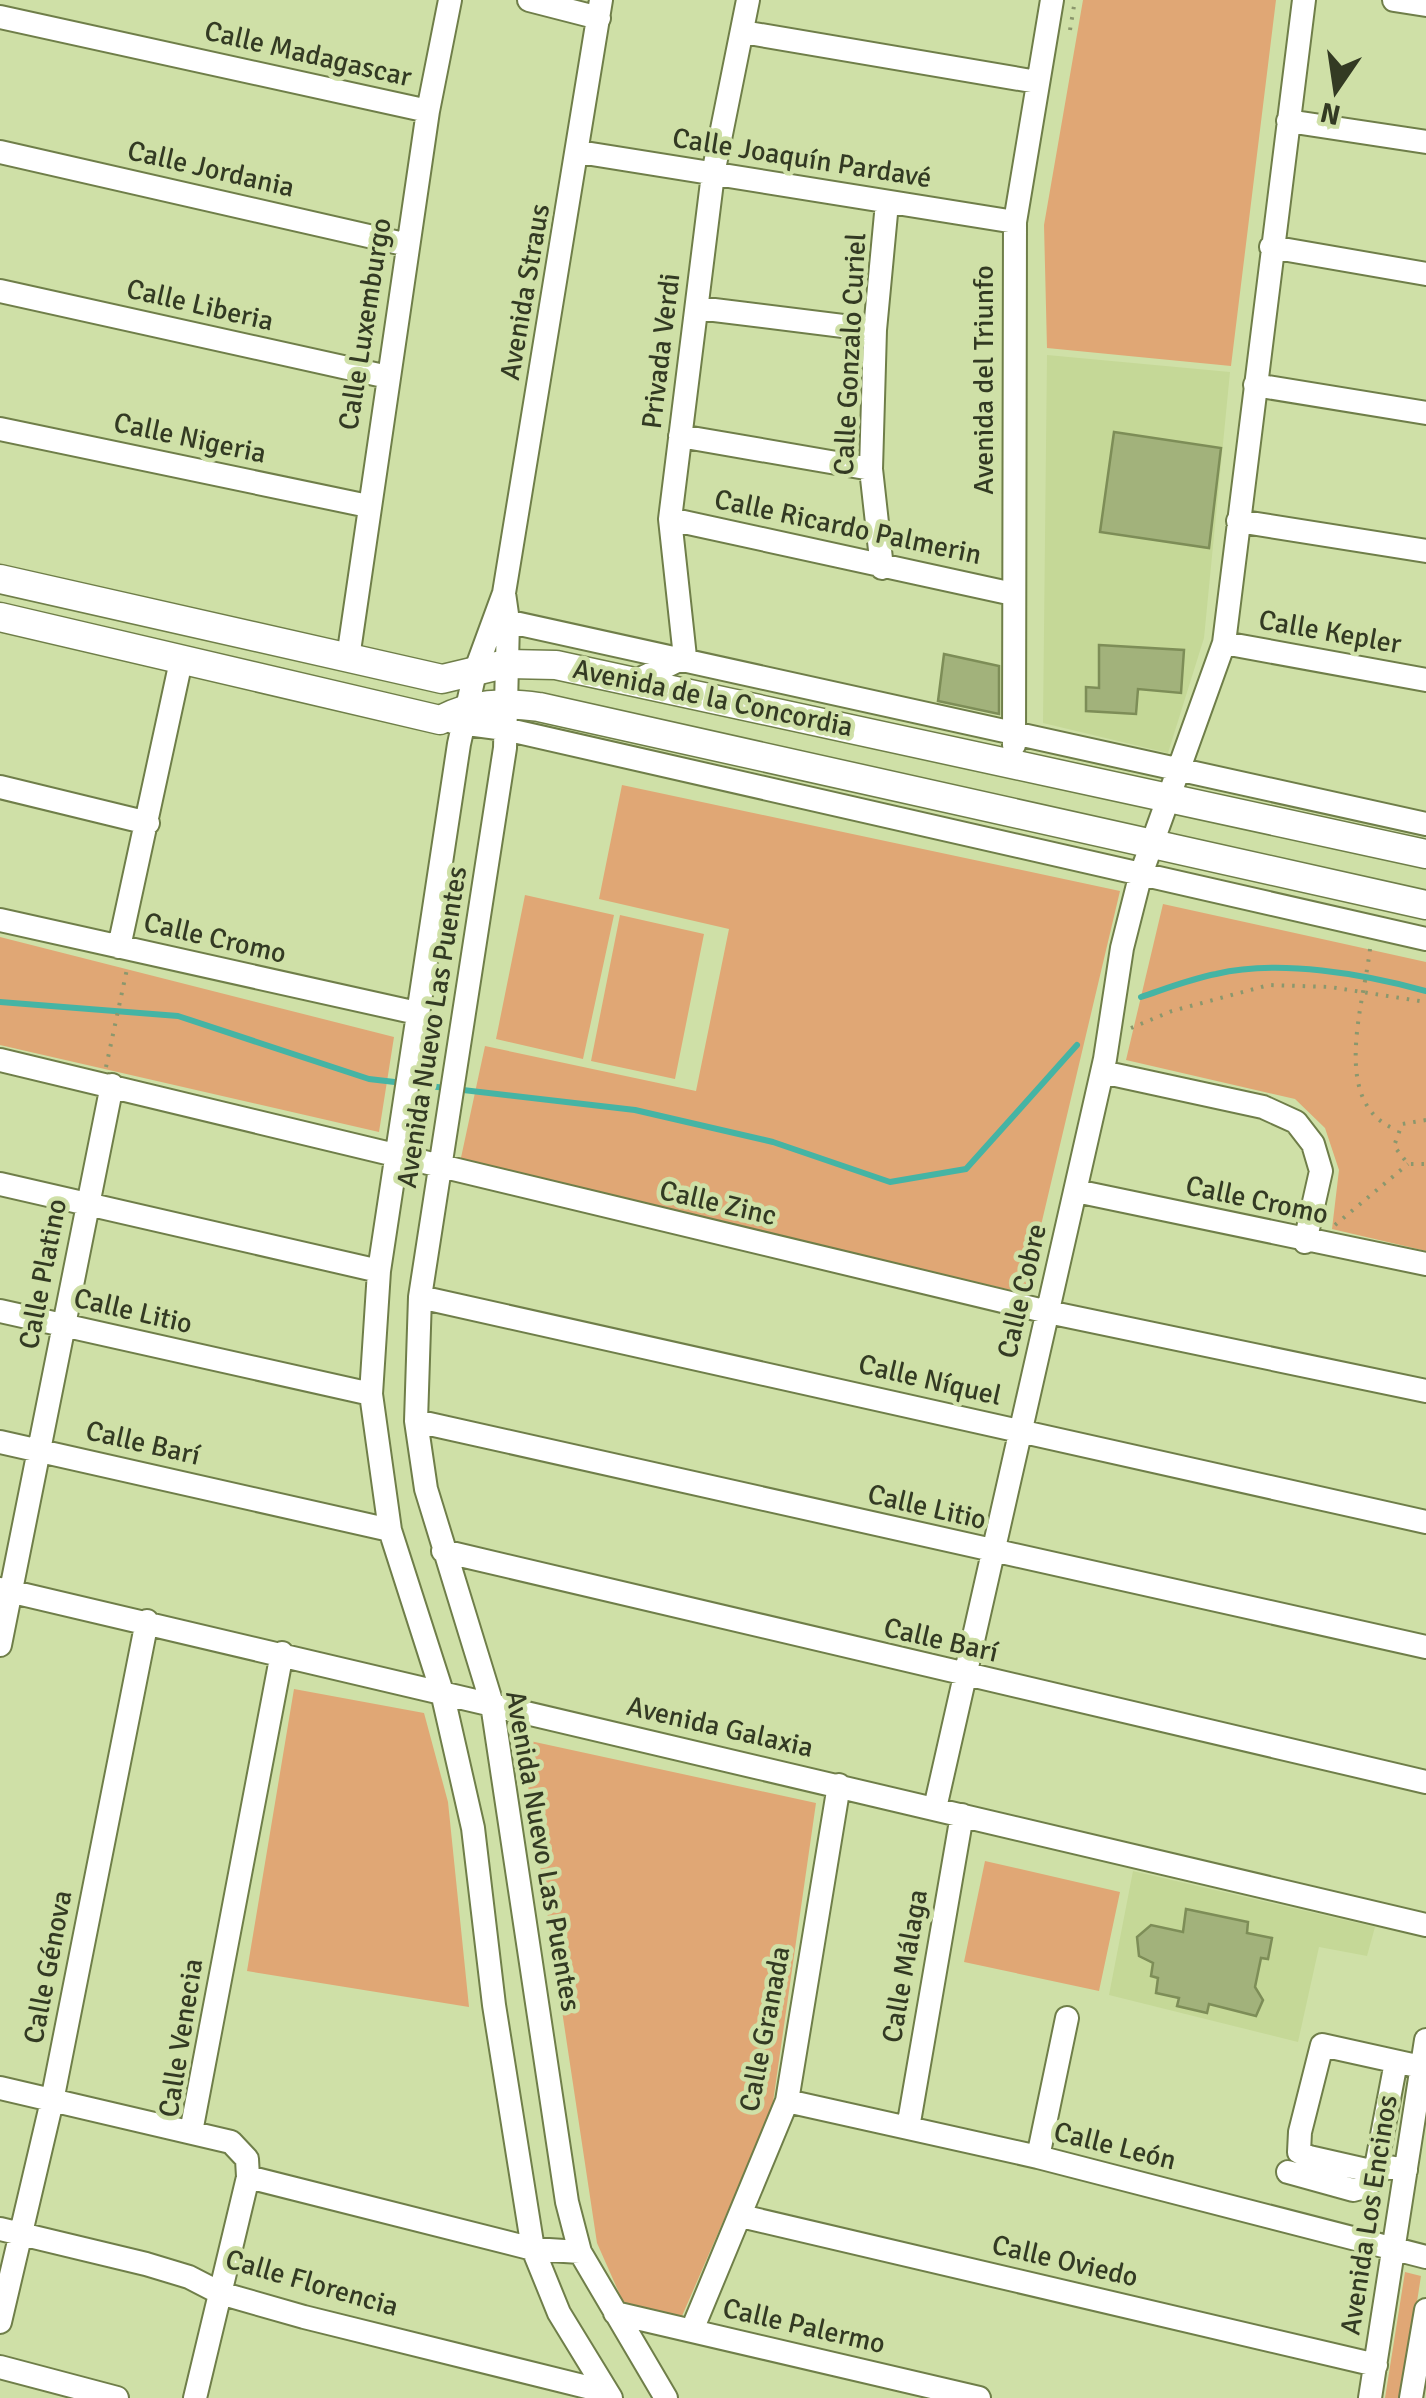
<svg xmlns="http://www.w3.org/2000/svg" width="1426" height="2398" font-family="Signika,sans-serif">
	<style>
		.built { fill: #c5d897 }
		.green { fill: #e0a775 }
		.lines { fill: none; stroke-linecap: round; stroke-linejoin: round }
		.stream { stroke: #45b4a4; stroke-width: 6 }
		.building { fill: #a2b27b; stroke: #7d8d57; stroke-width: 2.5 }
		.minor-casing { stroke: #6f7e49; stroke-width: 26 }
		.major-casing { stroke: #6f7e49; stroke-width: 31 }
		.path { stroke: #8b976d; stroke-width: 4; stroke-dasharray: 2.5 8; stroke-linecap: butt }
		.minor { stroke: #fff; stroke-width: 22 }
		.major { stroke: #fff; stroke-width: 28 }
		.labels { text-anchor: middle; dominant-baseline: central; stroke-width: 9; stroke-linejoin: round; paint-order: stroke }
		.street-label { font-size: 28px; fill: #333a23; stroke: #cfe0a7 }
	</style>
	<rect width="100%" height="100%" fill="#cfe0a7"/>
	<path class="built" d="M1047 355 1230 372 1204 638 1168 753 1043 723Z
		M1133 1871 1375 1927 1367 1956 1319 1947 1298 2042 1109 1995Z"/>
	<path class="green" d="M1083 0H1276L1231 366 1047 348 1044 225Z
		M622 785 1120 891 1025 1293 459 1167 485 1046 696 1091 729 929 599 899Z
		M525 895 614 915 583 1059 496 1039Z
		M1163 904 1426 962V1251L1332 1229 1339 1170 1325 1128 1295 1099 1126 1060Z
		M620 915 704 934 675 1079 591 1061Z
		M0 937 394 1037 379 1132 0 1045Z
		M294 1689 424 1713 448 1802 469 2007 247 1971Z
		M521 1739 816 1803 772 2109 682 2316 624 2304 597 2243Z
		M985 1861 1120 1892 1099 1991 964 1962Z
		M1405 2272 1421 2276 1402 2398H1385Z"/>
	<g class="lines">
		<path class="stream" d="M1141 997C1165 989 1190 979 1216 974 1280 959 1364 974 1426 991
			M0 1002 178 1016 369 1079 635 1110 773 1142 890 1182 966 1169 1077 1045"/>
	</g>
	<path class="building" d="M1114 432 1221 448 1209 548 1100 532Z
		M1099 645 1184 650 1181 693 1138 689 1136 714 1086 711V687L1099 688Z
		M944 654 999 666V714L938 701Z
		M1186 1909 1248 1922 1247 1933 1272 1938 1268 1959 1261 1958 1255 1987 1263 2000 1256 2016 1209 2004 1207 2013 1177 2006 1179 1998 1156 1993 1158 1978 1151 1976 1153 1963 1139 1956 1137 1937 1151 1925 1183 1932Z"/>
	<g class="lines">
		<defs>
			<path id="minor" d="M529 0 599 18
				M601 0 504 593 475 672 459 744 379 1271 371 1394 390 1530 442 1692 473 1828 494 2005 533 2249 559 2313 611 2398
				M1394 0 1426 5
				M0 17 428 111
				M743 32 1037 82
				M1288 121 1426 142
				M0 152 408 245
				M579 152 1015 222
				M1271 247 1426 274
				M0 291 388 377
				M698 308 875 330
				M1255 385 1426 413
				M0 429 368 506
				M680 436 871 469
				M670 519 1013 594
				M1238 521 1426 551
				M882 568 871 469 875 330 887 203
				M504 593 508 621 505 748 420 1297 416 1421 426 1489 492 1704 567 2202 580 2252 666 2398
				M497 619 1426 824
				M1224 643 1426 680
				M348 658 428 111 450 0
				M636 681 685 657 670 519 713 174 748 0
				M453 722 505 729 1426 939
				M1014 745 1015 222 1052 0
				M0 787 148 823
				M0 920 417 1013
				M119 947 181 661
				M0 1060 1048 1312 1426 1391
				M1102 1072 1263 1107 1296 1122 1313 1144 1321 1171 1305 1242
				M0 1184 379 1271
				M1076 1191 1426 1264
				M420 1297 1426 1522
				M0 1311 371 1394
				M416 1421 1426 1647
				M0 1442 390 1530
				M443 1551 1426 1782
				M0 1589 1426 1925
				M0 1645 112 1085
				M935 1808 1105 1059 1122 948 1140 877 1224 643 1304 0
				M0 2088 231 2142 247 2159 248 2177 195 2398
				M787 2101 1038 2157 1426 2257
				M908 2128 962 1815
				M191 2132 282 1653
				M1038 2157 1067 2018
				M1406 2170 1389 2167 1375 2172 1309 2157 1299 2152 1300 2132 1322 2045 1426 2068
				M1288 2172 1353 2190 1368 2186 1375 2172 1396 2062
				M248 2177 533 2249 580 2252
				M741 2216 1376 2365
				M0 2229 146 2264 189 2277 220 2293 304 2317 607 2392
				M615 2313 979 2398
				M0 2322 52 2101 147 1621
				M692 2330 787 2101 839 1785
				M0 2367 117 2398
				M1370 2398 1426 2040
				M1411 2398 1426 2310"/>
			<path id="major" d="M0 579 442 679 505 664 556 665 1426 854
				M0 617 440 720C474 703 502 702 539 707L1426 905"/>
		</defs>
		<use href="#minor" class="minor-casing"/>
		<use href="#major" class="major-casing"/>
		<path class="path" d="M1070 30 1075 0
			M1370 949C1364 1004 1329 1104 1397 1130
			M1131 1028 1172 1011 1269 985 1330 987 1426 1002
			M106 1067 127 969
			M1426 1120 1402 1124 1394 1146 1408 1164H1426
			M1335 1225 1408 1164"/>
		<use href="#minor" class="minor"/>
		<use href="#major" class="major"/>
	</g>
	<g class="labels">
		<g class="street-label">
			<text transform="translate(308 54) rotate(13)">Calle Madagascar</text>
			<text transform="translate(802 158) rotate(9)">Calle Joaquín Pardavé</text>
			<text transform="translate(211 169) rotate(13)">Calle Jordania</text>
			<text transform="translate(525 292) rotate(-80)">Avenida Straus</text>
			<text transform="translate(200 305) rotate(13)">Calle Liberia</text>
			<text transform="translate(365 324) rotate(-81)">Calle Luxemburgo</text>
			<text transform="translate(661 351) rotate(-83)">Privada Verdi</text>
			<text transform="translate(850 354) rotate(-87)">Calle Gonzalo Curiel</text>
			<text transform="translate(984 380) rotate(-90)">Avenida del Triunfo</text>
			<text transform="translate(190 438) rotate(12)">Calle Nigeria</text>
			<text transform="translate(848 527) rotate(12)">Calle Ricardo Palmerin</text>
			<text transform="translate(1330 632) rotate(10)">Calle Kepler</text>
			<text transform="translate(713 698) rotate(12)">Avenida de la Concordia</text>
			<text transform="translate(215 938) rotate(13)">Calle Cromo</text>
			<text transform="translate(432 1027) rotate(-81)">Avenida Nuevo Las Puentes</text>
			<text transform="translate(1257 1200) rotate(12)">Calle Cromo</text>
			<text transform="translate(718 1203) rotate(13)">Calle Zinc</text>
			<text transform="translate(43 1274) rotate(-79)">Calle Platino</text>
			<text transform="translate(1022 1291) rotate(-77)">Calle Cobre</text>
			<text transform="translate(133 1311) rotate(13)">Calle Litio</text>
			<text transform="translate(930 1380) rotate(13)">Calle Níquel</text>
			<text transform="translate(143 1443) rotate(13)">Calle Barí</text>
			<text transform="translate(927 1507) rotate(13)">Calle Litio</text>
			<text transform="translate(941 1640) rotate(13)">Calle Barí</text>
			<text transform="translate(720 1727) rotate(13)">Avenida Galaxia</text>
			<text transform="translate(543 1851) rotate(80)">Avenida Nuevo Las Puentes</text>
			<text transform="translate(905 1966) rotate(-80)">Calle Málaga</text>
			<text transform="translate(48 1967) rotate(-79)">Calle Génova</text>
			<text transform="translate(765 2029) rotate(-79)">Calle Granada</text>
			<text transform="translate(181 2038) rotate(-81)">Calle Venecia</text>
			<text transform="translate(1115 2146) rotate(14)">Calle León</text>
			<text transform="translate(1369 2215) rotate(-81)">Avenida Los Encinos</text>
			<text transform="translate(1065 2261) rotate(13)">Calle Oviedo</text>
			<text transform="translate(312 2283) rotate(16)">Calle Florencia</text>
			<text transform="translate(804 2326) rotate(13)">Calle Palermo</text>
		</g>
	</g>
	<g transform="translate(1336 90) rotate(193)" stroke="#cfe0a7" stroke-width="8" paint-order="stroke">
	<path d="M0-8L18 38L0 25L-18 38Z" fill="#333a23"/>
	<text y="-15" font-size="28" font-weight="bold" text-anchor="middle" fill="#333a23">N</text>
	</g>
</svg>
